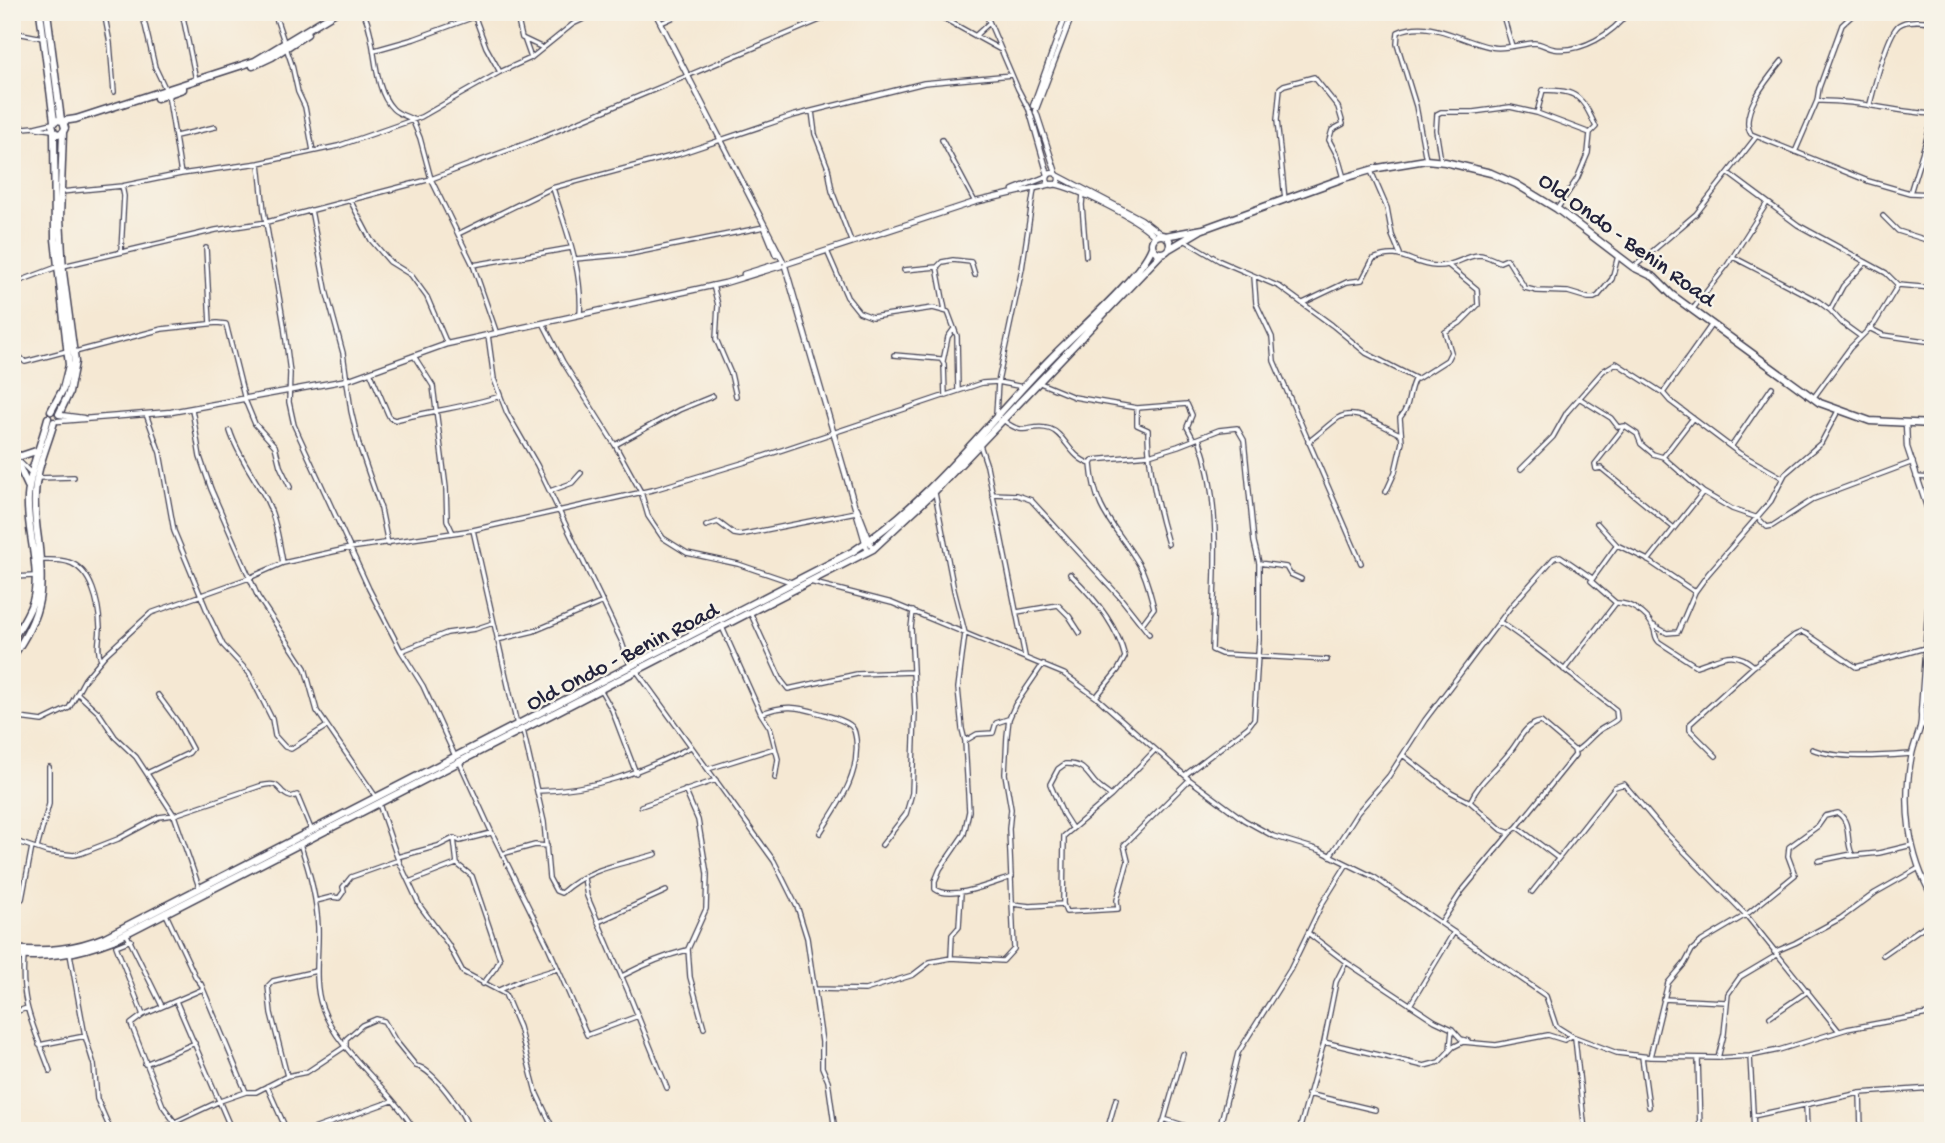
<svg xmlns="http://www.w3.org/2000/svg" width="1945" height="1143" font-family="'Gochi Hand',sans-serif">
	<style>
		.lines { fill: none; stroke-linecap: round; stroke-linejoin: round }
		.minor-casing { stroke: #424052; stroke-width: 6 }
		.tertiary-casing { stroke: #424052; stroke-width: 7 }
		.primary-casing { stroke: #424052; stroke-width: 9 }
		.minor { stroke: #fff; stroke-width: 3.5 }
		.tertiary { stroke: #fff; stroke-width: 4.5 }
		.primary { stroke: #fff; stroke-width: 6 }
		.labels { text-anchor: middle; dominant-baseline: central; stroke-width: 5; stroke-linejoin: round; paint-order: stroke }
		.street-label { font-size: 23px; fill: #22223b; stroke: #f7f3e8 }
	</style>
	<rect width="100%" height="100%" fill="#f7f3e8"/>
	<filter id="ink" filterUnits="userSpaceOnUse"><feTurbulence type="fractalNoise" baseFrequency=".0143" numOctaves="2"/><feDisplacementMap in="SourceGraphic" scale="14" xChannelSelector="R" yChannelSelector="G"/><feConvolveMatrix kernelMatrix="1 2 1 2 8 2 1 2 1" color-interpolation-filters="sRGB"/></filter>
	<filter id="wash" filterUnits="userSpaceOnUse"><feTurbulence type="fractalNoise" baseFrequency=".00686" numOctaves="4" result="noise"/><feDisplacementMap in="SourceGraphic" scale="28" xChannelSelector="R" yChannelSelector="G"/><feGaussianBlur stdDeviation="1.57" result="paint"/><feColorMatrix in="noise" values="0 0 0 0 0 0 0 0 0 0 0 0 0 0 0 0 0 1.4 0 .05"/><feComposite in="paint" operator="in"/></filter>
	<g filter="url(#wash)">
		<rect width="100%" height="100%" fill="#f5e8d3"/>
	</g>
	<g filter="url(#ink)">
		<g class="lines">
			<defs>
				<path id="minor" d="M104 12 110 43 114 92
					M142 12 155 67 165 88
					M182 12 196 80
					M274 12 292 65 298 92 305 107 313 151
					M363 12C378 40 371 87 393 109 398 114 406 116 412 119L420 138 431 179 473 265 497 334
					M473 12 486 47 500 72
					M516 12 522 38 543 48
					M932 12 1001 50
					M985 12 1018 89 1029 110
					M1502 12 1512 46
					M1625 17H1669L1675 12
					M661 23 685 12
					M12 32 43 38
					M975 36 989 23
					M525 41 531 58
					M375 50 414 39 474 17
					M1782 61C1769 77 1738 113 1751 134L1868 181 1910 193 1933 194
					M168 94 181 174
					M1817 101C1857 100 1894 112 1933 114
					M1870 104C1874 88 1888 33 1899 25 1907 19 1923 21 1933 22
					M812 111 815 134 828 168 832 191 851 241
					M1537 113 1543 90C1578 90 1582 97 1596 127L1590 133 1588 153 1577 179 1557 209
					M37 128 52 130
					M12 129 35 127 52 123
					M176 136 215 127
					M942 140 975 202
					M1795 152 1817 101 1819 88 1842 25 1855 13
					M1426 160 1416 106 1397 44 1398 32C1431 18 1459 41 1491 47 1505 50 1520 44 1534 43 1542 43 1547 48 1554 49 1581 53 1613 34 1628 12
					M1441 161 1436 130 1437 114 1441 112H1473L1510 107 1537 113 1590 133
					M259 163 264 211 284 325 290 373 289 402 294 425 369 589 401 651 423 686 455 756
					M1371 171 1387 208 1392 235 1400 254
					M1728 173 1798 225 1886 273 1898 285 1933 288
					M553 188C566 230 583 270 580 315
					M61 192 122 186 181 174 259 163 338 146 421 117 500 72 531 58 573 24 598 12
					M1910 193 1933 118
					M1083 194 1082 205 1086 256
					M350 200 371 240 390 262 411 275 427 297 447 344
					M1285 200 1277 120 1280 88 1284 85 1314 77 1338 107 1343 124 1332 130 1329 140 1338 157 1344 178
					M311 210 327 294 343 353 351 411 359 445 381 509 388 544
					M1883 216 1898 231 1933 242
					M458 234 552 188 679 154 792 116 924 83 1012 75
					M1186 241 1220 261 1280 287 1332 325 1366 353 1415 378
					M206 248 210 324
					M121 251 124 196 122 186
					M827 251 847 297 859 312 872 317 933 308 948 312 957 336 958 391
					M1733 257 1818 301 1830 310 1842 323 1860 336
					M575 259 630 254 764 227
					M473 265 571 248
					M63 266 216 230 267 222 431 179 530 142 839 12
					M1634 267 1696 214 1756 137
					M904 270 937 267
					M1254 276 1256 303 1272 337 1274 361 1361 563
					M12 284 57 267
					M713 285 718 305 716 339 731 374 736 396
					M1303 303 1347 282 1362 280 1373 259C1402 247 1410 265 1436 266 1454 267 1464 256 1479 255 1486 255 1494 260 1500 262L1507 259 1525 288 1537 291 1568 292 1588 298H1594L1598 296 1612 279 1618 256
					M945 310 937 267 942 262 953 260 971 262 975 275
					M1692 310 1728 264 1767 203
					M1830 310 1843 286 1866 262
					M543 323 563 362 615 445 641 492 648 516 663 538 687 553 738 564 791 582
					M1869 328 1883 335 1933 342
					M12 332 18 355 25 362 67 351
					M488 335 494 379 507 413 537 465 621 640 630 665
					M75 352 162 329 217 323 226 324 245 400 255 424 275 446 280 466 290 487
					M894 355 941 359 944 364 945 396
					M414 356 433 386 446 488 447 520 453 533
					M943 361 948 337 953 330
					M371 374 388 414 390 418 395 420C430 411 466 407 500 396
					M1040 383 1074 397 1137 408 1187 404 1192 415 1187 427 1194 440
					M1663 393 1712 324
					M1814 397 1850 348 1875 323 1898 285
					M1579 398 1611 418 1618 427 1625 426 1637 434 1641 444 1653 454 1663 457 1703 492 1732 509 1758 518 1767 527 1772 526 1814 499 1913 462
					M1137 408V425L1148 430C1148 469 1157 507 1168 544
					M192 409 200 457 211 489 258 597 305 668 317 711 376 797
					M146 414 160 453 174 531 210 618 223 645 249 673 272 719 275 736 285 747 291 749 327 726
					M996 415 998 382 1022 269 1034 189
					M1003 420C1027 439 1030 422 1050 429 1065 434 1070 458 1091 464
					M1624 427 1595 464 1596 469 1601 468 1674 528
					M230 431C238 456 254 476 266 499 276 519 279 541 283 563
					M1199 438C1223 508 1214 578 1212 650L1221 654 1327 660
					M1308 442C1318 435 1328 425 1338 418 1356 407 1383 427 1400 434
					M615 445 679 410 713 396
					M980 445 987 466 1025 656
					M1731 447 1772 387
					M1663 457 1693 418
					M18 460 31 473
					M1091 464 1093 460 1149 455 1178 446 1219 430 1237 428 1244 440 1254 542 1259 563V639L1254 719 1248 727 1185 775
					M1091 464C1095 515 1117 526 1140 566 1147 578 1150 594 1154 608L1142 624
					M1521 469 1553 437 1567 412 1603 371 1616 363 1663 393 1670 401 1739 453 1783 478
					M1916 477 1933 478
					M37 478 74 477
					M550 491 572 483 581 473
					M1386 492 1395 472 1402 442 1400 418C1412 403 1406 395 1415 378L1417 379 1447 360 1451 352 1445 332 1460 323 1478 305 1477 289 1449 266
					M935 493 954 590 965 633 958 688 962 729 965 741 969 811 964 834 940 869 935 881V889C951 901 993 883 1012 877
					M992 494 1017 495 1031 500 1119 596 1149 634
					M1597 523 1617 545 1646 559 1695 592
					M706 526 718 522 734 534 740 535 856 512
					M473 530 517 725
					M1617 545 1591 581 1616 603C1629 602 1648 614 1653 627 1656 633 1654 637 1659 642L1696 666C1720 659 1732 647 1754 666
					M41 560C49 560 60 559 68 562 92 569 99 604 100 627 100 638 96 649 101 659
					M1648 561 1703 492
					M1259 563 1286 567 1290 574 1301 579
					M1070 574C1094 597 1117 625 1125 657L1118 670 1096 697
					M12 577 35 576
					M810 582 892 603 1064 674 1096 697 1190 780 1244 820 1273 836 1319 850 1374 877 1546 996 1556 1026 1572 1036 1617 1053 1650 1057 1718 1058 1750 1056 1779 1050 1847 1029 1933 1013
					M750 612 781 680 788 689 857 674 913 672
					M1017 612 1058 605 1069 616 1080 633
					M1500 622C1540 649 1577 680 1616 710L1617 719C1611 725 1602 727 1596 733 1589 739 1585 745 1577 750H1574
					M1653 625 1667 633 1678 632 1695 592 1708 574 1771 501 1785 474 1821 443 1838 411
					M722 627 761 714 770 728 778 759 775 778
					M497 640 534 631 603 602
					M401 651 447 633 475 629 493 623
					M636 670 774 861 798 909 807 938 822 1042V1067L828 1081 835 1131
					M1564 670 1616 603
					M600 689 612 710 636 773
					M77 693 99 713 115 737 136 757 174 815 199 887
					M761 714C782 704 799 707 819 713 829 716 842 719 850 725 855 728 855 734 856 739 860 776 839 803 820 833
					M12 717 42 721 69 708 85 679 105 655 151 613 249 578 283 563 350 548 473 530 656 489 749 461 982 383 998 382 1023 387
					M1922 723 1933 739
					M523 730 544 822 549 878 556 891 561 893C590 867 620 865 656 854
					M965 741 977 734 993 733 996 723 1008 719
					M1812 749C1839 760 1884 756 1912 754
					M1403 755 1451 792 1470 802 1502 830 1510 833 1517 827 1558 858
					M1716 756 1690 730V724L1754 666 1795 635 1802 632 1807 634 1856 667 1925 648
					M460 763 492 833 548 946 587 1035 638 1016
					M708 769 775 748
					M147 773 189 753 192 749 177 721 158 695
					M685 790 698 820 707 874 706 909 688 949 690 977 704 1028
					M537 791C597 790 639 772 691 747
					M1470 802C1479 781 1495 771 1509 753 1519 742 1524 724 1541 722L1574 750 1575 755 1517 827
					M379 804 397 857 420 906 448 944 463 972 505 994 519 1027 536 1092 554 1131
					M641 806 716 780
					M1072 828 1063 814 1050 784 1058 769 1065 764C1084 763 1086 773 1097 785 1101 789 1106 792 1111 796
					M454 838 457 864 472 876 500 959 496 967 483 984
					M12 840 47 852 74 855 82 853 118 839 159 817 174 815 260 786C284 780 275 792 291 797L297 795 311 829
					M300 844C310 872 317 898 318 927 319 954 313 981 322 1007 339 1054 390 1087 415 1131
					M882 845 906 814 912 793 915 712 911 628 913 611
					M37 848 49 804V767
					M502 854 535 845 547 846
					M1330 856 1358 812 1389 776 1425 720 1512 605 1554 558 1560 556 1592 578
					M397 857 438 846 454 838 460 841 491 833
					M1818 861 1852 854 1849 856 1879 853 1912 845
					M584 878 587 896 627 989 667 1088
					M409 882 456 864
					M1532 892 1615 787 1624 784 1663 830 1746 915 1839 1031
					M12 899H22L32 847
					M316 901 332 897 339 898 344 891 343 887 351 877 399 860
					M1012 904 1030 906 1063 904 1066 912 1118 909 1117 900 1128 861 1124 845 1189 780
					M1063 904 1064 836 1111 796 1155 750
					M165 912 196 978 201 984 246 1092
					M598 922 666 891
					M1441 923 1462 891 1510 833
					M126 933 162 1006
					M1308 933 1346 962 1435 1021 1452 1029 1461 1039 1468 1041
					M131 940 116 946 143 1015
					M1774 952 1795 943 1841 918 1875 893 1919 868
					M70 954 85 1036 94 1065 97 1099 111 1131
					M1883 955 1933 920
					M24 956C20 1006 34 1026 50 1071
					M951 957 952 935 959 927 961 892
					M622 976C643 965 664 956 687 950
					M814 989 865 990 913 975 930 962 951 958 1003 961 1014 949 1009 829 1011 809 1005 774 1007 736 1009 719 1015 705 1043 664
					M499 990 521 980 557 969
					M1663 999 1726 1002
					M176 1001 232 1131
					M1410 1005 1454 932
					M12 1013 27 1008
					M1770 1017 1808 991
					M1575 1038 1585 1131
					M1324 1042 1424 1066 1439 1062 1453 1047 1463 1042 1496 1045 1548 1035 1564 1040 1572 1036
					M39 1045 85 1036
					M1450 1050 1452 1029
					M1750 1056 1754 1131
					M1642 1057 1649 1107
					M1650 1057 1668 983 1685 963 1692 950 1702 941 1746 915 1795 875 1788 856 1789 847 1818 826 1825 816 1838 813C1852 823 1845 839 1852 854
					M1698 1058 1700 1131
					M1718 1058 1724 1034 1728 994 1740 977 1777 955
					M145 1064 195 1043
					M287 1076 271 1013 268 986 273 981 316 971
					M267 1086 287 1131
					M1860 1093 1861 1131
					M1308 1094 1375 1110
					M1806 1104 1807 1131
					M1753 1116 1860 1093 1933 1088
					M1164 1120 1183 1054
					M1221 1122 1243 1131
					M1442 1129 1445 1131
					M156 1131 220 1101 246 1092H256L287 1076 307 1072 346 1046V1039L362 1025 376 1019 384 1021 395 1040 416 1066C432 1068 466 1114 469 1131
					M181 1131 163 1106 131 1024 143 1015 203 989
					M308 1131 392 1101
					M1107 1131 1116 1099
					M1160 1131 1164 1120H1167L1202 1131
					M1212 1131 1221 1122 1238 1053 1290 970 1322 904 1347 864
					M1299 1131 1324 1042 1336 982 1346 962
					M1523 1131V1129
					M1620 1131 1635 1129 1637 1131"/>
				<path id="tertiary" d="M655 12 783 261
					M1033 106 1067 12
					M1036 109 1073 12
					M1030 112 1048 175
					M1036 112 1056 173
					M1047 179a6 6 0 1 1 12 0a6 6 0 1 1-12 0Z
					M1057 175 1141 219 1162 235
					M1054 184C1076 188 1142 220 1155 237
					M1013 190 1048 176
					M765 228 776 255
					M786 264 975 202 1052 184
					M785 266 868 552
					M744 274 780 263
					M60 415 83 418
					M58 421 171 412 347 380 447 344 725 283 781 266
					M1906 423 1907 447 1933 525
					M857 508 873 549
					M1933 541 1921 712C1923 728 1915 739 1912 754 1902 803 1908 855 1933 898"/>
				<path id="primary" d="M40 12 54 121
					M47 12 61 120
					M253 66 272 57 307 34
					M157 98 183 89
					M63 121 65 128 63 132 58 134 54 132 52 125 56 120 63 121 76 119 255 61 336 12
					M1152 244a9 9 0 1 1 18 0a9 9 0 1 1-18 0Z
					M1165 236 1203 229 1344 178 1378 168 1426 160 1445 162 1491 173 1516 184 1557 209 1633 267 1654 277 1672 295 1820 403 1870 421 1933 424
					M1169 249 1201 230
					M51 411 63 389 69 365 55 239 54 132
					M59 414 69 393 75 362 63 272 60 218 63 132
					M12 453 21 456 36 451
					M14 456 28 486
					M12 640C20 627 28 616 33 601 42 568 26 531 28 497 30 469 41 445 48 418
					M12 657C43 614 44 589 38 539 36 525 34 510 35 495 36 469 47 447 54 422
					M12 949C45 952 74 950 105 937L852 552C930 502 987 423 1051 358 1076 332 1141 277 1152 247
					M12 955C51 958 77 954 113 940L873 549 935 491 1161 254"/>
			</defs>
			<use href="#minor" class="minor-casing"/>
			<use href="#tertiary" class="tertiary-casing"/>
			<use href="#primary" class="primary-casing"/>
			<use href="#minor" class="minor"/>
			<use href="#tertiary" class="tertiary"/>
			<use href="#primary" class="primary"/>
		</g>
	</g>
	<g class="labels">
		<g class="street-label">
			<text transform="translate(1626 241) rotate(36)">Old Ondo - Benin Road</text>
			<text transform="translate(623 658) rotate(-27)">Old Ondo - Benin Road</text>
		</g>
	</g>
	<rect width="1945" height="1143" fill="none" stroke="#f7f3e8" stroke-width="42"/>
</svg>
